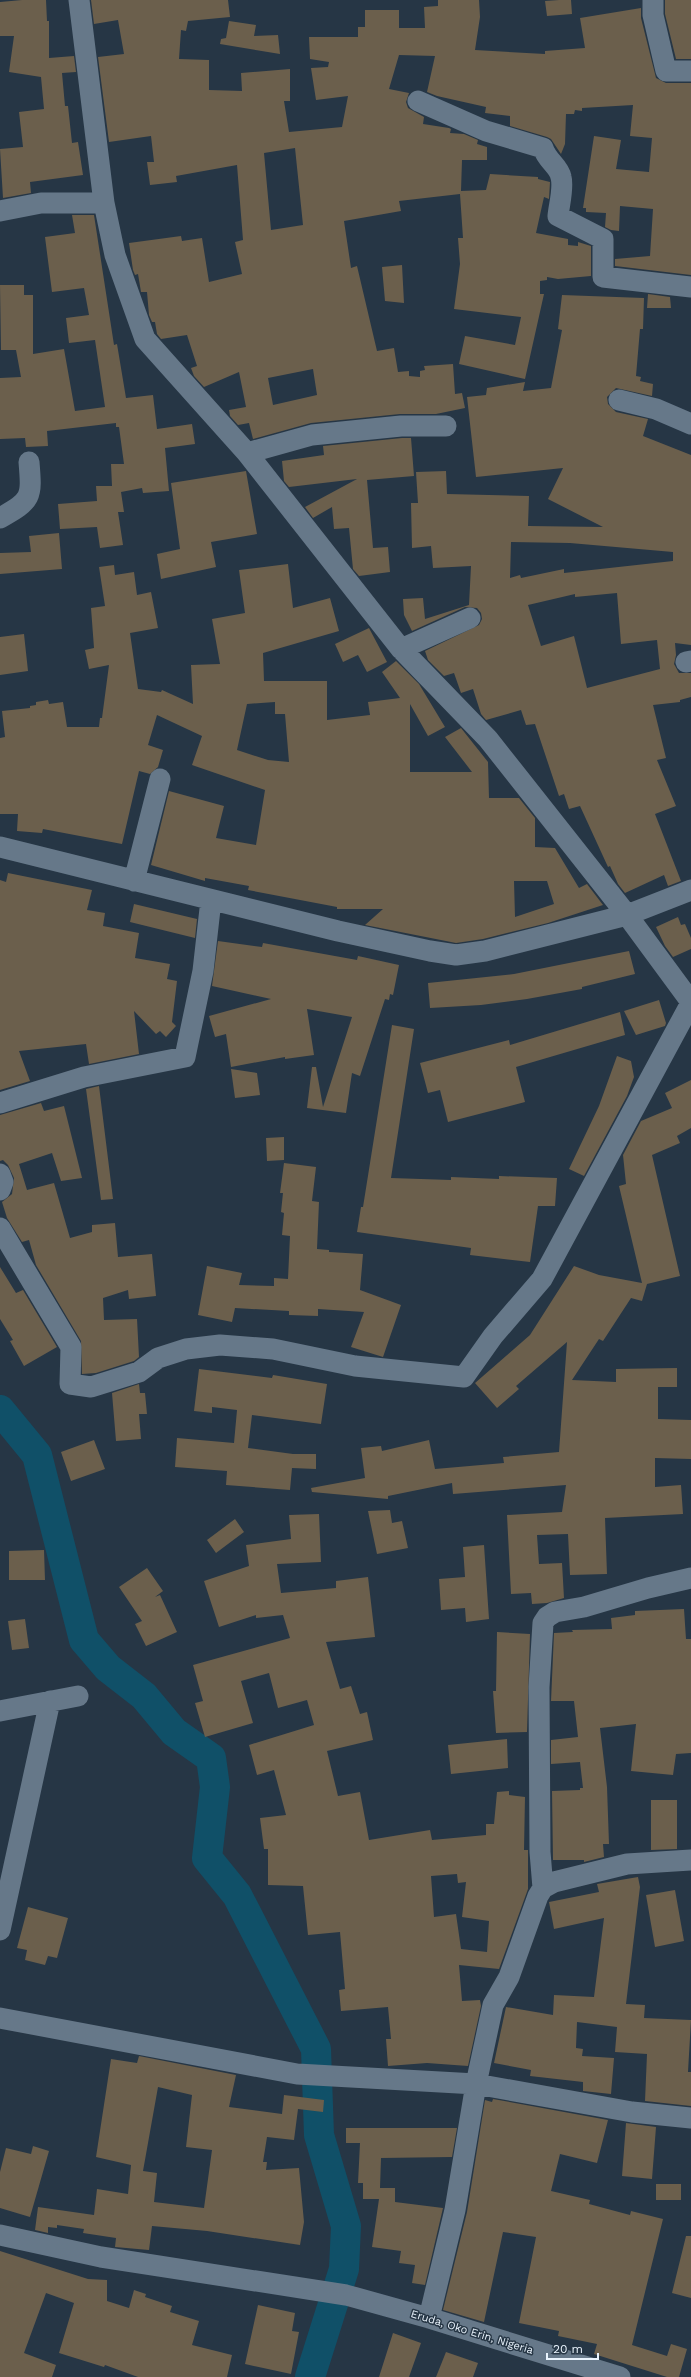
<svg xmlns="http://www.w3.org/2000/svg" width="691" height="2377" font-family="'Work Sans',sans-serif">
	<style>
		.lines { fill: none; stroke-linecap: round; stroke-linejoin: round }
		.river { stroke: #105068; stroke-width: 30 }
		.building { fill: #6b5f4c; fill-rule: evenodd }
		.minor { stroke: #667889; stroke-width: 21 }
		.labels { text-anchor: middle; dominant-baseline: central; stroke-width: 3; stroke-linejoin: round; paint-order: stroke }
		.street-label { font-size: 11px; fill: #e9f3fc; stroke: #263645 }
	</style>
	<rect width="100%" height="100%" fill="#263645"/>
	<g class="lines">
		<path class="river" d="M0 1410 37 1455 84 1640 108 1668 144 1696 174 1732 211 1758 215 1787 207 1858 237 1895 316 2049 319 2135 346 2226 344 2269 310 2377"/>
	</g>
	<path class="building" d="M22 0H46L47 21H49V58L74 56 76 72 62 73 65 106H68L72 143 78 142 83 175 30 182 31 193 3 198 0 149 23 147 19 112 44 109 41 77 9 72 14 36H0V2Z
		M91 0H228L230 17 188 21 186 31 181 30 179 59 209 60V90L242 91 241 73 290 69V101H284L289 132 342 127 348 96 316 100 311 68 328 67 329 62 310 59 309 37H358V27H365V10H399V28H425L424 7 438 6V0H479L480 17 475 50 545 54V51L585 48 580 18 641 8V18L656 78 666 83H691V275L615 266V259L650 256 653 209 620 206 619 231 611 230 605 227 606 213 586 212V208H583L594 136 621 140 616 169 649 172 652 138 630 136 633 105 582 108V111L575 110 574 114H566L565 144 561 154 551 139 547 137 510 126V116L485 113 486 107 437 96 427 92 435 56 399 55 389 89 409 93 406 102 408 108 424 117 423 124 449 128 451 129 450 133 464 134 478 140 477 144 487 147V160H462L461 191 486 190 490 174 538 177V179L550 182 549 199 544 197 536 233 568 239V245L578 246V242L591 246V276L558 279 547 277V280L540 281V294H544L525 379 459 364 465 336 515 345 521 317 454 309 460 264 458 238H463L460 194 399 201 401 211 344 221 351 268 357 266 377 351 394 348 398 372 409 371V376L420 377V371L425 370 424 366 453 364 455 394 462 393 465 408 436 414H400L311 423 253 439 249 423 238 425 230 416 229 410 246 407 239 372 204 387 194 376 191 368 197 366 187 335 161 339 157 334 155 322H152L149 315 147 292H141L138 274 135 275 133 270 129 243 181 236 182 241 202 238 209 282 242 274 235 242 243 240 237 165 176 176 177 182 150 185 147 162H154L151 136 109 142 98 57 124 54 118 20 94 24ZM295 148 303 225 271 230 264 153ZM313 369 317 395 273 405 268 378Z
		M559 0H571L572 14 547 16 545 1Z
		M665 0H691V59H676L665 14Z
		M229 21 256 25 254 36 278 35 280 54 220 44 221 39 226 38Z
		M72 215H94L114 345 117 344 126 398 153 395 157 429 192 424 195 444 165 448 169 491 143 493 142 488 121 492 124 512H118L123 545 100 548 97 527 60 529 58 504 97 501 96 486H112L111 464H124L119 427H116V423L47 431 48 446 26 447 25 438 0 439V378L21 377 16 350H1L0 285H24V295H33V354L64 349 75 411 105 407 95 340 69 343 66 318 89 315 84 288 52 292 45 237 75 233Z
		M402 265 404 303 385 301 382 267Z
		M648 294 670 297 671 308H647Z
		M562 295 644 298 643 329H640L636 376 641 377 640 381 653 384 652 396 616 388 607 397 608 404 616 412 648 419 643 436 691 455V645L675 643 676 655 674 664 679 673H691V697L680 700V702L653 705 666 758 657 760 676 806 655 814 681 881 668 886 664 875 625 893 618 884 610 866 608 867 580 806 569 809 564 794 559 796 535 724 526 725 521 710 486 720 481 714 473 689 461 693 454 673 444 676 428 660 425 651 479 625 482 619 481 613 477 608 465 607 412 631 404 615 403 599 423 598 425 619 469 605 471 566 433 568 431 546 412 548 411 503H418L416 472 446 471 447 494 529 496 528 526 603 527 548 499 563 468 476 477 467 397 486 395 487 388 525 382 523 391 551 388 562 330 558 329ZM511 542 570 543 673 552V561L564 573V569L521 578 520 575 510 578ZM617 593 621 644 657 640 660 669 587 688 574 636 541 646 528 605 575 594V597Z
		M402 438H411L414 476 367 480 373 548 388 547 390 572 359 576 353 569 349 528 334 529 332 507 313 518 305 507 357 479 289 487 284 481 282 461 324 455 323 446Z
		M246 471 257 534 211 542 216 567 161 579 157 554 180 549 171 483Z
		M59 533 62 569 0 574V553L31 552 29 536Z
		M288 564 293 608 330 598 339 631 263 653 264 681H327V720L370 715 368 702 400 698 382 672 396 661 419 684 445 727 428 736 410 704V772H472L445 737 461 728 488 762 489 798H519L535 818V847L555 848 579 888 587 884 603 905 548 923 483 939 456 943 365 925 383 909H337V907L248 890 249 886 205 878V881L151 865 169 791 224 806 216 838 256 845 265 790 192 765 202 736 157 715 148 745 163 750 158 767 150 774 139 771 122 844 43 829 42 833 17 831 18 814H0V738L5 737 2 711 30 708V706L36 705V702L48 700 49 704 63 702 67 727H99L100 718H102L109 665 89 669 85 650 94 648 91 608 105 606 99 567 114 565 115 575 134 572 137 595 151 592 158 628 130 633 138 689 161 692 162 690 193 704 191 665 220 664 212 619 245 613 239 570ZM275 702V714H285L289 762 268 760 237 750 247 704ZM514 881H547L554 904 515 917Z
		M369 628 387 662 367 672 358 655 343 662 335 644Z
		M24 634 28 671 0 675V637Z
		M8 873 92 890 87 910 105 913 103 926 139 933 135 958 170 964 167 979 177 981 172 1022 176 1026 166 1037 160 1031 156 1034 134 1011 139 1054 89 1064 86 1044 19 1051 30 1081 0 1090V880L6 882Z
		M134 904 197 919 195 938 130 922Z
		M678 917 681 925 685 924 691 938V949L673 957 665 946 656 927Z
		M218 941 262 947 263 943 357 960 358 956 399 965 393 995 390 994 389 1000 385 999 360 1076 352 1073 346 1113 307 1108 312 1067H316L323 1107 352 1017 307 1009 314 1055 285 1059V1057L231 1067 226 1034 215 1037 209 1016 271 999 212 986Z
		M629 951 635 974 582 987V989L527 999 481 1005 430 1008 428 983 514 974Z
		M659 1000 666 1023 665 1026 636 1035 624 1011Z
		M620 1012 625 1035 516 1067 525 1102 448 1122 440 1090 428 1093 420 1063 509 1040 510 1045Z
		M392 1025 414 1029 391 1178 451 1180V1177L499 1179V1176L557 1178 555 1206H538L530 1262 470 1255 471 1248 357 1232 361 1207H363Z
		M617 1056 631 1061 634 1077 627 1096 584 1176 569 1169 599 1106Z
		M231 1069 257 1073 260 1095 235 1098Z
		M691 1080V1128L677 1136 680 1143 652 1155 680 1276 647 1284 642 1301 631 1298 603 1341 599 1339 572 1380 616 1382V1369L677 1368V1387H658V1419L691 1420V1459L655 1458V1487L681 1485 683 1514 605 1518 607 1574 570 1575 568 1534 537 1535 539 1564 562 1563 564 1598 547 1603 532 1604 531 1593 511 1594 507 1515 562 1512 566 1485 453 1494 452 1483 388 1496V1499L312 1492 311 1488 365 1478 361 1448 381 1446 382 1451 429 1440 435 1469 504 1463 503 1457 559 1452 567 1342 516 1386 519 1389 497 1408 475 1383 530 1335 574 1266 599 1275 642 1283 619 1186 626 1184 623 1155 641 1121 672 1108 665 1093Z
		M99 1086 113 1199 101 1200 86 1089Z
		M41 1103 44 1111 64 1106 82 1178 61 1181 52 1153 19 1164 27 1190 54 1183 70 1238 92 1232V1225L115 1223 118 1257 152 1254 156 1296 129 1299 128 1290 103 1298 104 1320 137 1319 139 1357 134 1361 96 1373 82 1374 81 1341 36 1265 29 1240 22 1242 7 1218 2 1202 12 1194 14 1178 8 1165 3 1160 0 1161V1115Z
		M284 1137V1160L267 1161 266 1138Z
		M284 1163 316 1167 312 1201 319 1202 317 1249 329 1250V1252L363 1254 360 1290 401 1305 383 1357 351 1347 364 1312 318 1309V1316L289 1315V1311L235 1308 232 1322 198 1315 207 1266 242 1273 239 1285 274 1286V1278L288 1279 290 1236 282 1235 284 1213 281 1212 283 1193H280Z
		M0 1267 16 1293 23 1290 57 1347 24 1366 10 1341 13 1340 0 1319Z
		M199 1369 272 1378 273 1375 327 1384 321 1424 252 1415 248 1448 293 1454H316V1469L292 1468 290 1490 226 1485 227 1471 175 1467 177 1438 234 1443 237 1410 212 1407V1413L194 1411Z
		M139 1384 140 1393H145L147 1414H139L141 1439 116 1441 112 1393Z
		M94 1440 105 1469 71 1481 61 1452Z
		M390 1510 392 1523 402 1521 408 1548 377 1554 368 1511Z
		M319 1514 321 1562 277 1564 281 1593 336 1588V1581L368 1577 375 1637 326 1642 340 1689 351 1686 360 1714 367 1712 373 1740 327 1751 338 1796 360 1792 369 1840 430 1830 432 1840 486 1835V1824H494L497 1792 509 1791V1795L525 1797 524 1850H528V1889L499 1969 459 1965 462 2001 480 2000 481 2006 468 2066 427 2063 388 2066 386 2039H391L388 2007 341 2011 339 1990 345 1989 340 1932 308 1935 303 1886 268 1885V1849H264L260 1818 286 1815 274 1770 257 1775 249 1745 314 1725 307 1700 278 1708 269 1673 241 1681 253 1723 205 1737 195 1703 203 1701 193 1665 290 1638 283 1615 256 1618V1615L219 1627 204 1581 249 1566 246 1545 291 1539 289 1515ZM457 1874 458 1883 466 1882 462 1917 489 1921 487 1952 461 1949 456 1914 434 1917 431 1876Z
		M235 1519 244 1532 216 1553 207 1540Z
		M484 1545 489 1619 466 1622 465 1608 441 1610 439 1579 465 1577 463 1547Z
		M44 1550 45 1580H9V1551Z
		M147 1568 163 1591 155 1597 160 1595 177 1632 146 1646 135 1624 142 1621 119 1587Z
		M684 1609 686 1639H691V1753L676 1754 673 1775 631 1771 636 1724 600 1728 607 1787 609 1844H603L604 1857 584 1862V1860H553L552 1791 580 1790V1788H583L580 1762 551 1764V1740L578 1737 574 1701H551L554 1633 573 1632 572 1630 612 1629 611 1618 635 1615V1611Z
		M25 1619 29 1648 12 1650 8 1621Z
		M497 1632 530 1634 527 1732 496 1733 493 1691H496Z
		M507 1739 508 1768 451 1774 448 1745Z
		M651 1800H677V1849L651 1850Z
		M638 1877 640 1887 626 2004 645 2005 644 2018 691 2020 688 2072H691V2106L645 2101 647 2054 615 2052 617 2027 577 2022 576 2048 583 2049 582 2056 614 2058 611 2094 583 2091V2082L530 2076 531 2070 494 2063 506 2007 553 2015 554 1995 594 1997 604 1918 554 1929 549 1902 599 1892 597 1884Z
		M675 1890 684 1941 655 1947 646 1895Z
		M28 1907 68 1918 57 1958 48 1956 45 1965 25 1960 27 1950 17 1948Z
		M139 2056 236 2075 229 2107 282 2114 284 2095 324 2100 323 2112 298 2109 294 2140 267 2137 263 2162H267L266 2170 299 2168 304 2222 300 2245 207 2231 152 2226 149 2250 115 2247 116 2238 83 2233 84 2229 57 2225V2228L48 2227V2233L35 2230 38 2207 94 2215 97 2189 128 2194 131 2165 96 2157 111 2059 137 2063ZM158 2087 192 2095 186 2147 212 2150 204 2208 154 2202 157 2173 143 2171Z
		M493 2099 608 2120 597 2163 560 2154 551 2191 590 2200 589 2204 630 2215 631 2211 663 2219 632 2345 667 2356 671 2344 687 2349 679 2377H667L594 2354 597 2344 558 2336 559 2331 519 2323 536 2237 503 2232 484 2322 443 2310 467 2212 485 2100 492 2102Z
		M626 2123 656 2127 652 2179 622 2176Z
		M346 2128H457L452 2157 381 2158 380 2188H395V2202L443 2208 425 2285 412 2283 415 2265 399 2263 401 2251 372 2247 379 2199H363V2183H358L360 2143H346Z
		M33 2146 49 2151 30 2217 0 2208V2172L6 2148 31 2154Z
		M656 2184H681V2200H656Z
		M686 2236H691V2298L672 2293Z
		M0 2251 88 2279 107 2280V2301L129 2308 134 2290 146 2294 145 2297 172 2306 170 2312 199 2321 192 2345 232 2355 227 2377H138L105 2365 104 2367 59 2353 74 2303 46 2293 24 2353 56 2365 52 2377H0Z
		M258 2305 295 2313 292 2331 299 2332 291 2374 245 2364Z
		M393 2333 421 2343 409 2377H379Z
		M446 2352 478 2363 473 2377H436Z"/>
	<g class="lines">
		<path class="minor" d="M79 0 104 203 115 255 145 339 247 453 401 649 488 739 627 915 691 1002
			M653 0V15L666 71H691
			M418 101 486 131 543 148C547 161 559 166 561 177 564 188 559 205 558 216L603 239V277L691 287
			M0 211 41 203H104
			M619 400 656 409 691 424
			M247 453 312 435 401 426H446
			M0 518C32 500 32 498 29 462
			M401 649 470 618
			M686 662 691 661
			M0 847 338 931 430 951 456 955 485 951 627 915 691 890
			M134 881 160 779
			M0 1103 84 1077 185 1057 203 971 211 900
			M0 1174 3 1182 0 1190
			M0 1228 71 1347 70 1384 91 1387 139 1372 158 1358 186 1349 220 1345 273 1349 355 1366 464 1377 493 1336 542 1279 691 1003
			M0 1711 78 1696
			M543 1888 540 1852 539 1687 543 1623 547 1617 555 1612 584 1607 648 1588 691 1578
			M0 1930 50 1701
			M0 2018 297 2074 476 2084 632 2112 691 2118
			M0 2235 101 2257 346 2295 429 2318 620 2377
			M429 2318 455 2210 476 2084 493 2005 509 1977 538 1896 543 1888 554 1882 627 1864 691 1860"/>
	</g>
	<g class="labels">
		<g class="street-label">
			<text transform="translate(472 2332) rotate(17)">Eruda, Oko Erin, Nigeria</text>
		</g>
	</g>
	<path d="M547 2353v6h51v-6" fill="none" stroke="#e9f3fc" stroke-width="2"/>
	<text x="553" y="2353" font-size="12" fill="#e9f3fc" stroke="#263645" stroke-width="3" paint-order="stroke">20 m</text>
</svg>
